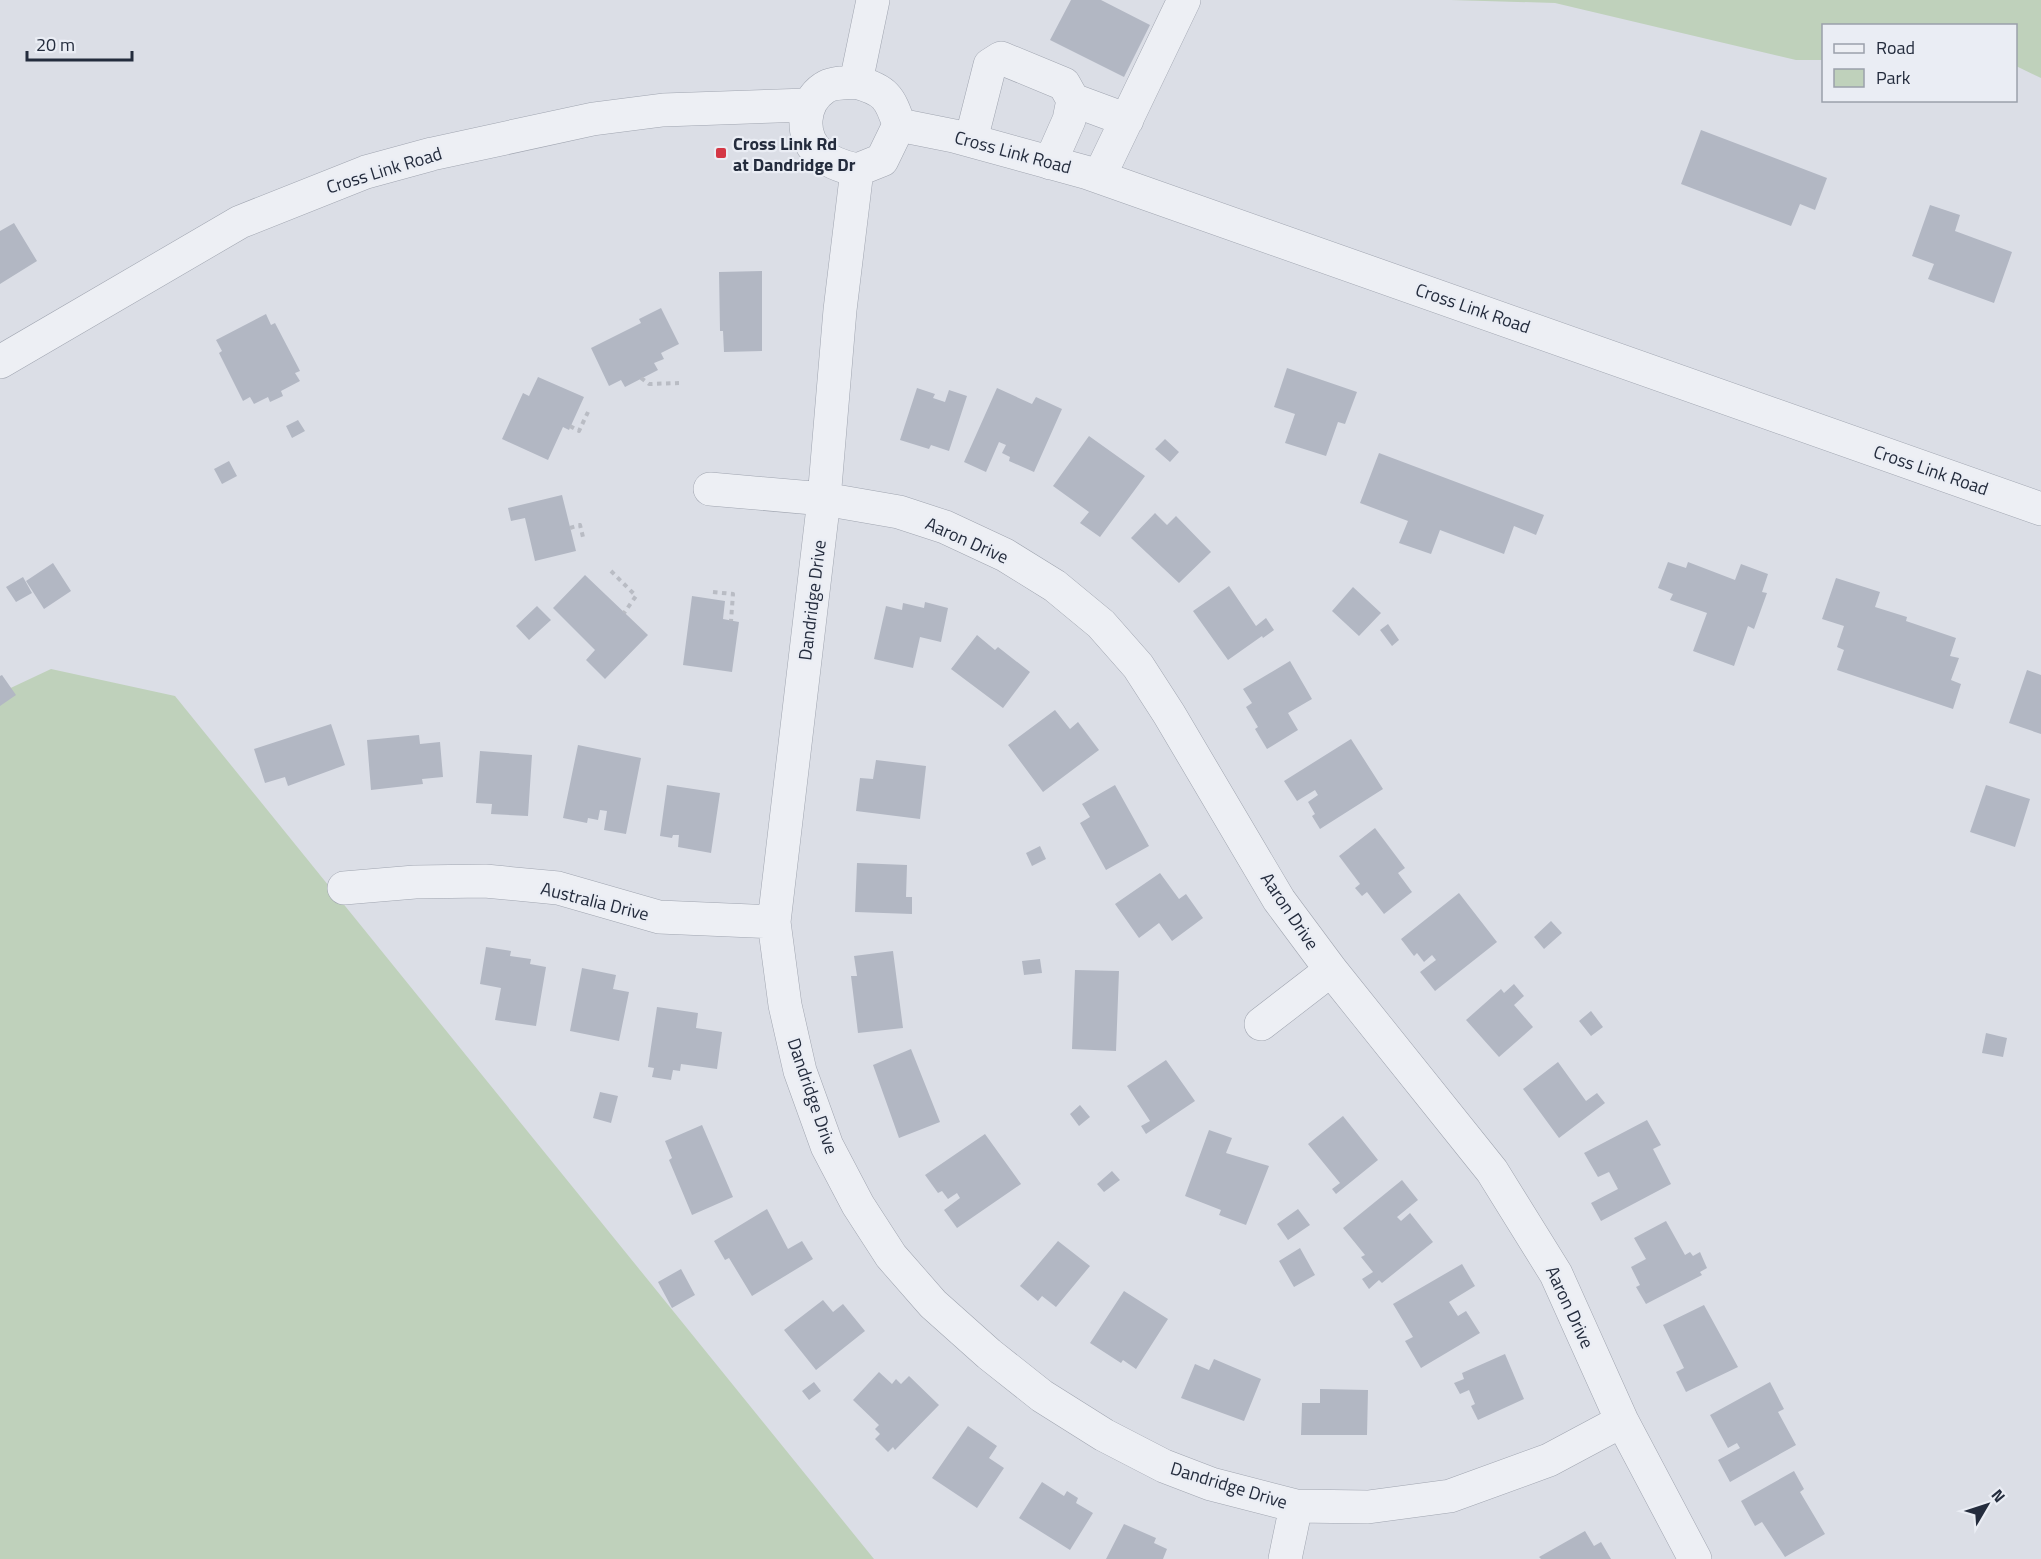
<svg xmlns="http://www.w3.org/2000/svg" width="2041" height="1559" font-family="'Titillium Web',sans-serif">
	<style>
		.green { fill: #bfd1bb }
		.building { fill: #b2b7c3 }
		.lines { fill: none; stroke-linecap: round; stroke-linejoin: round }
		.minor-casing { stroke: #a0a5b0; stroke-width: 34 }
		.path { stroke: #b9bcc4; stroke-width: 4; stroke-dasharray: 4.5 4.5; stroke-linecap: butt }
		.minor { stroke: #edeff4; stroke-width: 33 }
		.poi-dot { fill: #d43745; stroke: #eaedf4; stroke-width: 2 }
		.labels { text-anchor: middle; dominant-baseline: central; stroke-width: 4.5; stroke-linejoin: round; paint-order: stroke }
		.poi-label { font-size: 18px; font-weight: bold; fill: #242c3d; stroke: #eaedf4; text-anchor: start }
		.street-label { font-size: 18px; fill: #242c3d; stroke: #eaedf4 }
	</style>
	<rect width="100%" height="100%" fill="#dbdee6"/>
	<path class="green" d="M1451 0H2041V78L2016 66V26H1824L1823 60H1796L1555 3Z
		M51 669 175 696 874 1559H0V693Z"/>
	<path class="building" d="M1071 0H1101L1150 25 1124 77 1050 40Z
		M1701 130 1827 178 1815 210 1800 204 1791 226 1681 184Z
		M1930 205 1960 215 1955 231 2012 252 1994 303 1928 279 1934 264 1912 256Z
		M14 223 37 261 0 284V231Z
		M762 271V351L724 352 723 331H720L719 272Z
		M661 308 679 344 661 353 664 359 654 363 658 370 625 387 621 380 609 386 591 348 641 323 639 319Z
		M266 314 271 325 275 323 298 367 300 371 295 373 300 381 281 391 283 396 270 402 268 397 254 404 250 397 243 401 219 353 222 351 216 340Z
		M1287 368 1357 392 1345 424 1338 422 1326 456 1285 443 1295 414 1274 407Z
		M538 377 584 397 569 430 563 427 548 460 502 439 523 393 529 396Z
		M917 388 935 394 933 398 945 402 949 390 967 396 949 451 931 445 929 449 900 440Z
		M997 388 1032 404 1036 397 1062 409 1034 472 1009 461 1010 457 1002 453 1006 445 999 442 986 472 964 462Z
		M298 420 305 431 292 438 286 426Z
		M1089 436 1145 476 1100 537 1080 523 1089 512 1053 486Z
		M1165 439 1179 452 1170 462 1155 449Z
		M1379 453 1544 515 1536 535 1514 526 1504 554 1440 530 1431 554 1399 543 1408 521 1360 503Z
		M229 461 237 476 222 484 214 469Z
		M562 495 576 551 535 561 525 518 511 521 508 508Z
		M1155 513 1167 525 1176 516 1211 552 1179 583 1131 538Z
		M1668 562 1686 568 1688 562 1735 580 1741 564 1768 574 1762 592 1767 593 1754 629 1748 626 1734 666 1693 651 1707 613 1670 600 1673 594 1658 588Z
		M53 563 71 591 44 609 26 581Z
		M585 575 648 635 605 679 586 660 595 650 553 608Z
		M23 577 32 593 16 602 6 587Z
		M1836 578 1880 592 1875 607 1907 617 1906 621 1956 638 1950 656 1959 658 1951 680 1961 684 1953 709 1837 670 1844 650 1837 647 1844 626 1822 619Z
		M1229 586 1256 626 1266 618 1274 630 1263 638 1262 636 1228 660 1193 611Z
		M1353 587 1381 613 1359 636 1332 611Z
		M692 596 725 601 723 619 739 622 732 672 683 665Z
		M925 602 948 608 941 642 920 637 913 668 874 659 886 606 902 610 903 603 924 608Z
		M537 606 551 620 529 640 516 626Z
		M1388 624 1399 640 1392 646 1380 630Z
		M977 635 995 650 998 647 1030 672 1003 708 951 669Z
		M1290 661 1312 699 1288 713 1298 730 1267 749 1255 729 1258 727 1246 707 1252 703 1243 689Z
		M2027 670 2041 675V734L2009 723Z
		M2 675 16 695 0 706V676Z
		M1055 710 1070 729 1078 722 1099 750 1043 792 1008 745Z
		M331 724 345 765 288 786 285 777 265 783 254 749Z
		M419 735 420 744 440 742 443 777 422 779 423 784 371 790 367 740Z
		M1351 739 1383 789 1320 829 1312 816 1315 814 1308 802 1318 795 1315 790 1297 801 1284 781Z
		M578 745 641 758 626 834 604 830 607 811 600 810 598 820 588 818 587 823 563 818Z
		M480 751 532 755 528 816 491 814 492 804 476 803Z
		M876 760 926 766 920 819 856 811 860 778 873 779Z
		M667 785 720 793 711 853 678 847 679 835H673L672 838 660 836Z
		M1115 785 1149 846 1106 870 1080 823 1090 817 1082 804Z
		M1986 785 2030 799 2015 847 1970 832Z
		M1375 828 1405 868 1398 873 1412 892 1384 914 1367 892 1362 896 1355 888 1360 884 1339 856Z
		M1040 846 1046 859 1032 866 1026 853Z
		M857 863 907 865 906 897H912V914L855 912Z
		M1160 873 1179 899 1186 894 1203 918 1172 941 1159 923 1139 938 1115 904Z
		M1459 893 1497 942 1435 991 1420 972 1436 960 1432 955 1424 962 1417 953 1414 956 1401 939Z
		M1551 921 1562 933 1544 949 1534 937Z
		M486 947 511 951 510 956 531 959 530 964 546 967 536 1026 495 1020 501 988 480 984Z
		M893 951 903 1028 858 1033 851 976H857L854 956Z
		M1040 959 1042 973 1024 975 1022 961Z
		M582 968 616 975 613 989 629 992 619 1041 570 1031Z
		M1075 970 1119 971 1116 1051 1072 1049Z
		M1514 984 1524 996 1514 1005 1533 1027 1499 1057 1466 1020 1501 989 1504 993Z
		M657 1007 698 1013 696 1028 722 1032 717 1069 681 1064 680 1071 673 1070 671 1080 652 1077 654 1068 648 1067Z
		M1591 1011 1603 1027 1591 1036 1579 1021Z
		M1986 1033 2007 1038 2003 1057 1982 1053Z
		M911 1049 940 1122 899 1138 873 1065Z
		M1166 1060 1195 1101 1146 1134 1141 1126 1150 1121 1127 1086Z
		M1558 1062 1586 1101 1597 1093 1605 1103 1559 1138 1523 1089Z
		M600 1092 618 1096 611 1123 593 1118Z
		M1080 1105 1090 1117 1079 1126 1070 1114Z
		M1343 1116 1378 1160 1336 1194 1332 1189 1340 1183 1308 1144Z
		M1647 1120 1661 1145 1653 1149 1671 1184 1601 1221 1591 1203 1618 1189 1609 1172 1598 1177 1584 1153Z
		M702 1125 733 1197 692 1215 669 1160 672 1158 665 1141Z
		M1209 1130 1232 1138 1226 1153 1269 1166 1246 1225 1219 1215 1221 1210 1185 1196Z
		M985 1134 1021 1184 957 1228 944 1210 960 1198 957 1193 948 1199 942 1191 938 1193 925 1175Z
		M1112 1171 1120 1180 1104 1192 1097 1184Z
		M1402 1180 1418 1200 1397 1217 1401 1221 1410 1213 1433 1242 1382 1283 1379 1280 1369 1289 1362 1279 1373 1272 1361 1257 1365 1255 1343 1228Z
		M767 1209 788 1249 802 1241 813 1259 752 1296 729 1258 725 1260 714 1241Z
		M1298 1209 1310 1225 1288 1240 1277 1224Z
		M1666 1221 1685 1255 1690 1252 1693 1256 1700 1252 1707 1268 1700 1272 1702 1275 1646 1304 1636 1287 1640 1285 1631 1267 1646 1259 1634 1238Z
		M1058 1241 1090 1266 1056 1307 1042 1296 1038 1301 1020 1286Z
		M1300 1248 1315 1275 1294 1287 1279 1261Z
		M1462 1264 1475 1286 1449 1302 1458 1316 1466 1311 1480 1333 1421 1368 1405 1341 1413 1337 1393 1304Z
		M681 1269 695 1295 672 1308 658 1282Z
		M1124 1291 1168 1319 1136 1369 1123 1360 1121 1363 1090 1343Z
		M823 1300 833 1312 843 1304 865 1331 816 1370 784 1330Z
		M1704 1305 1738 1367 1686 1392 1676 1372 1684 1368 1663 1325Z
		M1505 1354 1524 1399 1478 1420 1471 1406 1475 1404 1469 1390 1460 1394 1454 1383 1464 1379 1462 1373Z
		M1214 1359 1261 1379 1244 1421 1181 1398 1195 1364 1209 1370Z
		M879 1372 892 1384 896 1379 901 1384 909 1376 939 1405 895 1450 893 1447 888 1452 875 1439 880 1434 875 1429 879 1425 853 1400Z
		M814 1382 821 1391 809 1400 802 1391Z
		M1770 1382 1784 1409 1778 1412 1796 1445 1730 1482 1718 1460 1740 1448 1737 1443 1728 1448 1710 1415Z
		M1320 1389 1368 1390 1367 1435H1301L1302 1403H1320Z
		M968 1426 997 1446 989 1458 1004 1468 977 1508 932 1478Z
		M1794 1471 1804 1489 1800 1492 1825 1534 1785 1557 1762 1522 1755 1526 1741 1501Z
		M1042 1482 1064 1496 1067 1491 1078 1498 1076 1503 1093 1513 1070 1550 1019 1518Z
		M1124 1524 1156 1538 1154 1543 1167 1549 1163 1559H1106Z
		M1585 1531 1594 1546 1601 1542 1611 1559H1541L1539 1557Z"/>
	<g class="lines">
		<defs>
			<path id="minor" d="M856 82C885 90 890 97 899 125L882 160 857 170C843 167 830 163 819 153 799 135 803 102 824 88 832 82 847 83 856 82Z
				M856 82 873 0
				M1073 100 1127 120
				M899 125 954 136 1085 172 2041 509
				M971 140 990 65 1001 58 1064 84 1073 100 1069 120 1050 163
				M857 170 840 310 824 499 774 922 785 1005 800 1071 827 1146 858 1205 891 1256 933 1304 989 1354 1042 1396 1104 1435 1164 1466 1211 1484 1296 1506 1368 1507 1450 1496 1549 1460 1622 1421
				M1099 177 1184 0
				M0 362 240 222 366 172 432 154 593 119 663 110 808 105
				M710 489 824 499 899 512 945 527 1005 555 1055 586 1101 624 1138 666 1169 714 1279 900 1331 970 1492 1171 1556 1274 1622 1421 1695 1559
				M344 888 415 882 485 881 558 888 659 917 774 922
				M1261 1024 1331 970
				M1285 1559 1296 1506"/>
		</defs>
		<use href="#minor" class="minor-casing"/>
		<path class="path" d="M641 378 649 384 679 383
			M570 426 579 431 588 412
			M570 528 580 525 583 537
			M611 571 636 596 624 613
			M713 592 733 594 731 621"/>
		<use href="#minor" class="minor"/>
	</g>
	<rect class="poi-dot" x="715" y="147" width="12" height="12" rx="3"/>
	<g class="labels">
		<g class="poi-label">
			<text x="733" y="143">Cross Link Rd<tspan x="733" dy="21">at Dandridge Dr</tspan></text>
		</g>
		<g class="street-label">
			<text transform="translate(1013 152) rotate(15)">Cross Link Road</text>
			<text transform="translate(384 170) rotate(-17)">Cross Link Road</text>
			<text transform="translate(1473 308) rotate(19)">Cross Link Road</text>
			<text transform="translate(1931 470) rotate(19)">Cross Link Road</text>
			<text transform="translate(967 540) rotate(24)">Aaron Drive</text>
			<text transform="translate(812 600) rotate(-83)">Dandridge Drive</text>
			<text transform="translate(595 901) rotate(14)">Australia Drive</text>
			<text transform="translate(1290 911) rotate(56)">Aaron Drive</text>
			<text transform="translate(813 1096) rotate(71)">Dandridge Drive</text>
			<text transform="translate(1570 1307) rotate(65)">Aaron Drive</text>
			<text transform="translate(1229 1485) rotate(17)">Dandridge Drive</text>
		</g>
	</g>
	<rect x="1822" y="24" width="195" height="78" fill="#eaedf4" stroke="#9ba0ab" stroke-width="1.5"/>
	<rect x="1834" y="44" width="30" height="9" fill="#edeff4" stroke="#9ba0ab" stroke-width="1.5"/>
	<text x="1876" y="54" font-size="18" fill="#242c3d">Road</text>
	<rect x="1834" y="69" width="30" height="18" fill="#bfd1bb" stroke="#9ba0ab" stroke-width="1.5"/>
	<text x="1876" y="84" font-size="18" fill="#242c3d">Park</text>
	<g transform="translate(1987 1505) rotate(51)" stroke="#eaedf4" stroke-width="4.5" paint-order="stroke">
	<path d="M0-4.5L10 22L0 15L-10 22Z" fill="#242c3d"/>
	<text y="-9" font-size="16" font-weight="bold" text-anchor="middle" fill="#242c3d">N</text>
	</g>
	<path d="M27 51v9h105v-9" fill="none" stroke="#242c3d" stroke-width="3"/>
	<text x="36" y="51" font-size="18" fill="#242c3d" stroke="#eaedf4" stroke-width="4.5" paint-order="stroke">20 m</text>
</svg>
